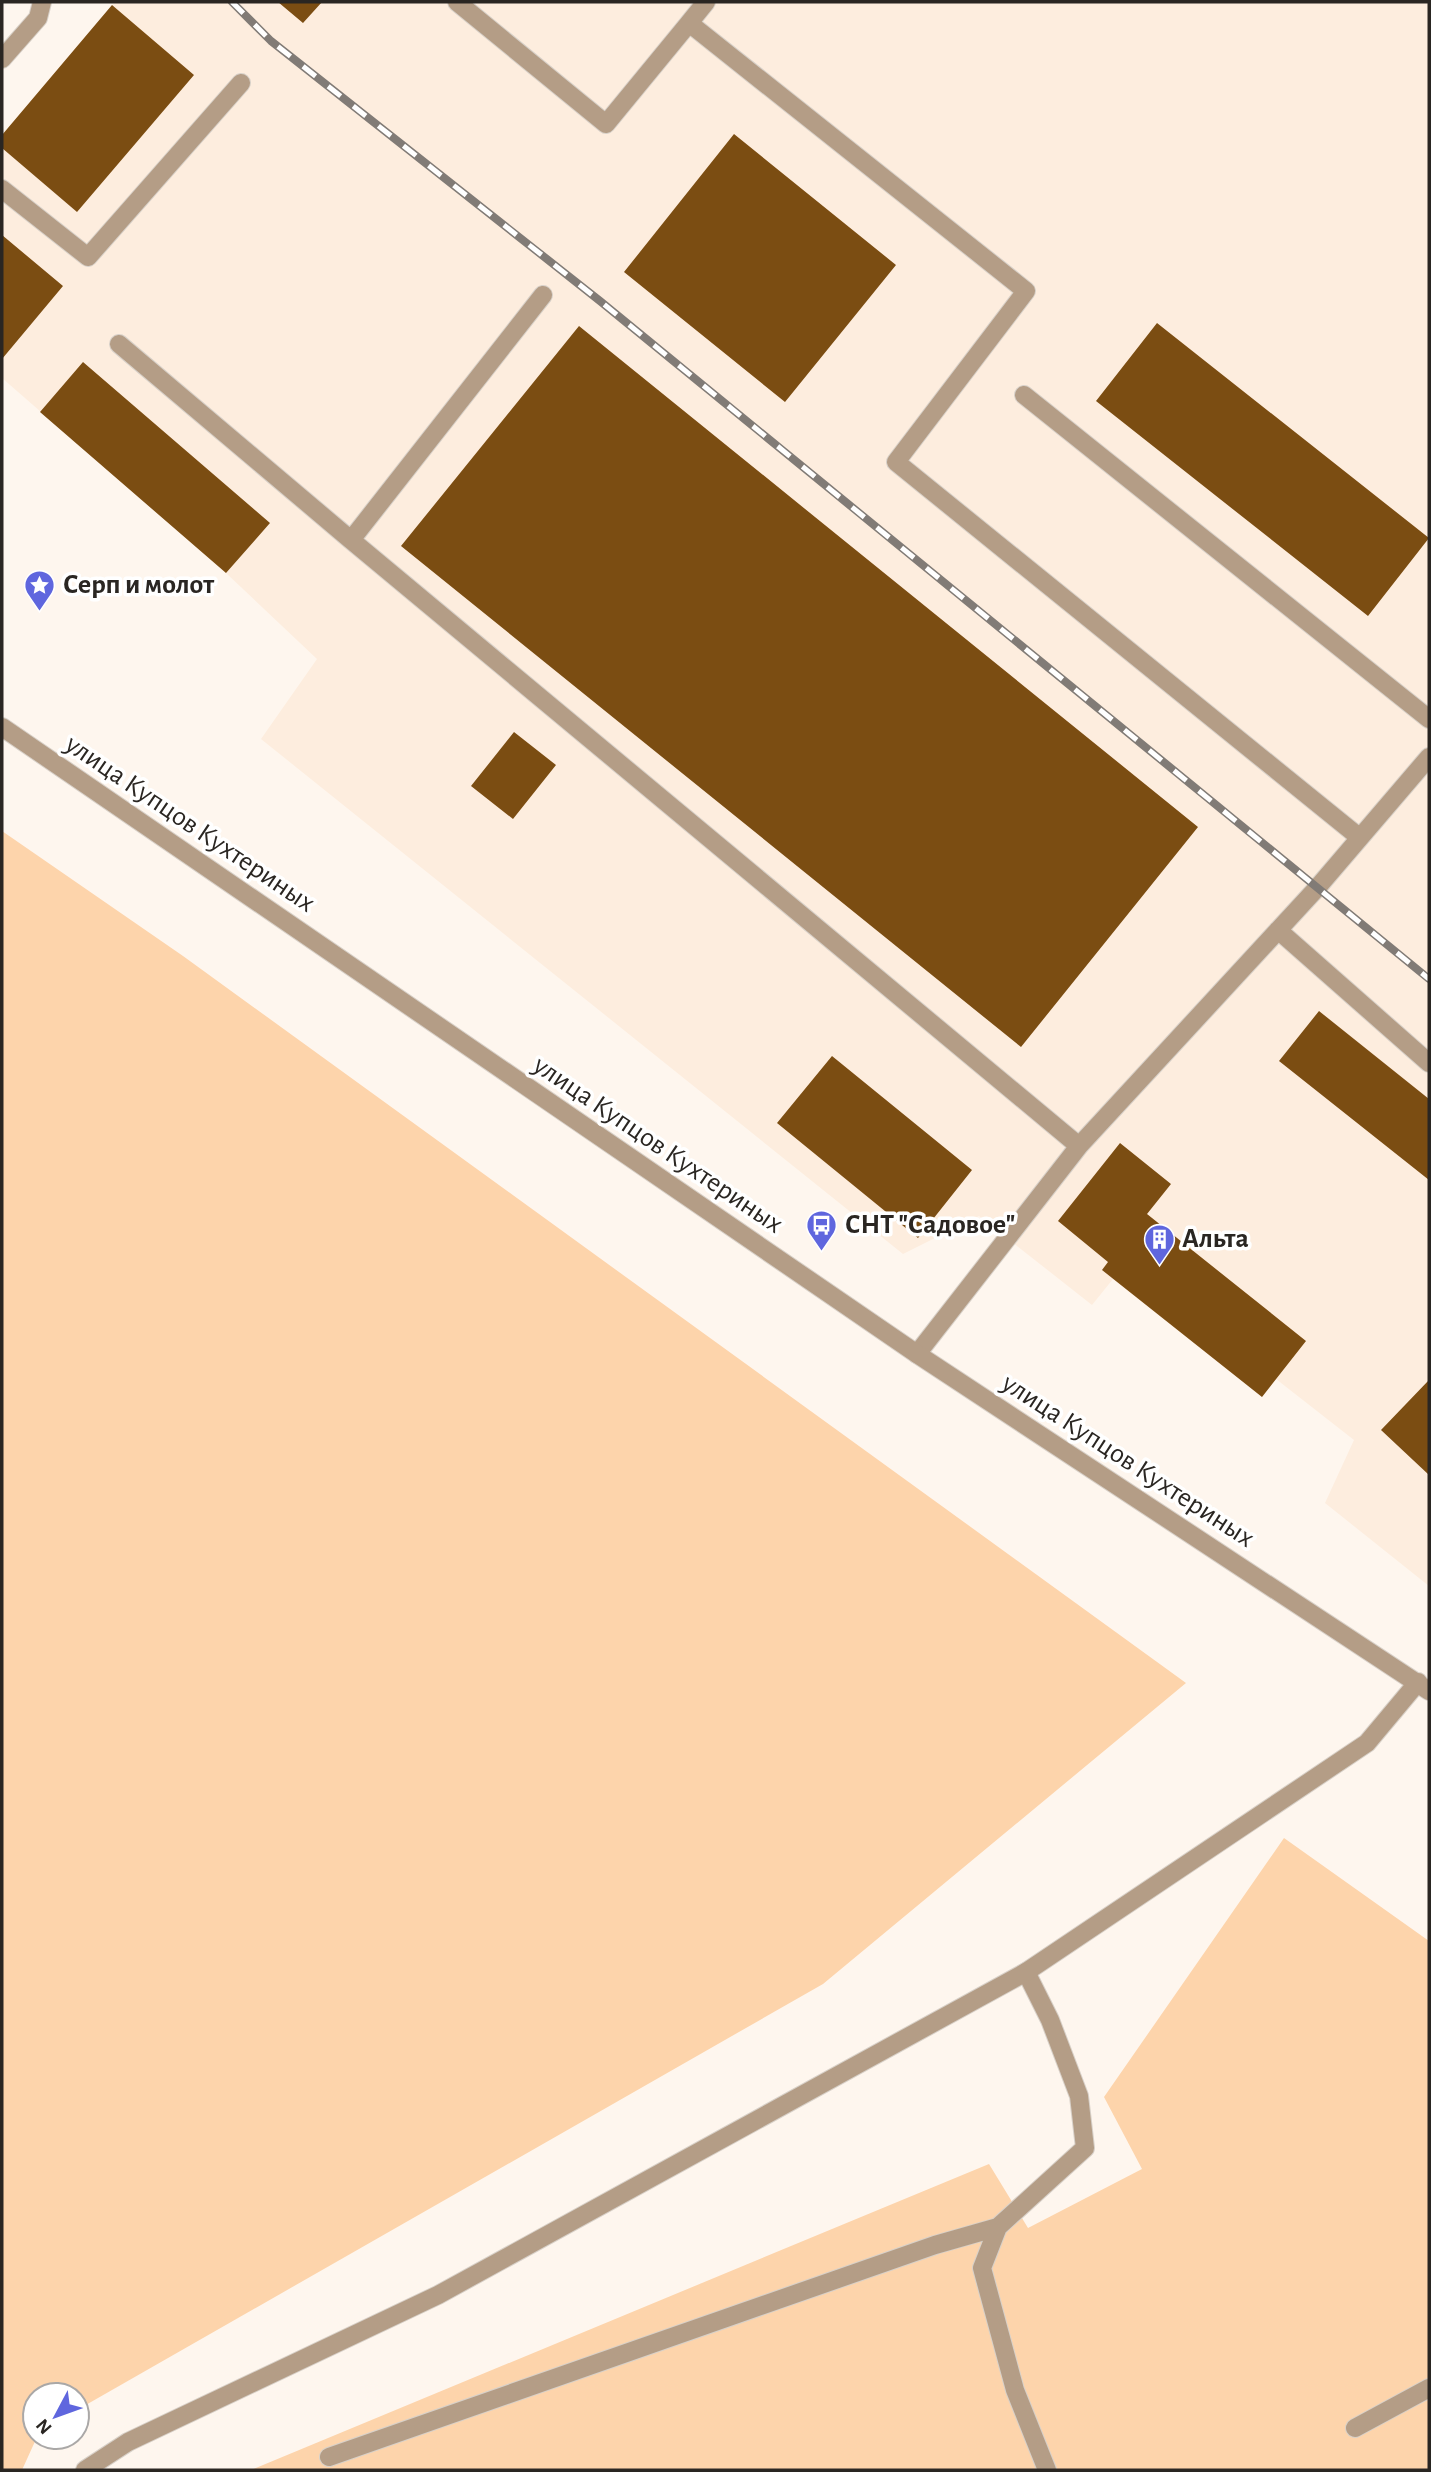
<svg xmlns="http://www.w3.org/2000/svg" width="1431" height="2472" font-family="'Alegreya Sans',sans-serif">
	<style>
		.built { fill: #fdedde }
		.green { fill: #fdd4ab }
		.building { fill: #7b4d12 }
		.lines { fill: none; stroke-linecap: round; stroke-linejoin: round }
		.lane-casing { stroke: #d8d1c9; stroke-width: 20 }
		.street-casing { stroke: #d8d1c9; stroke-width: 20 }
		.lane { stroke: #b49d86; stroke-width: 18 }
		.street { stroke: #b49d86; stroke-width: 18 }
		.rail-casing { stroke: #817b76; stroke-width: 8 }
		.rail { stroke: #fff; stroke-width: 5; stroke-dasharray: 16; stroke-linecap: butt }
		.labels { text-anchor: middle; dominant-baseline: central; stroke-width: 7; stroke-linejoin: round; paint-order: stroke }
		.poi-label { font-size: 28px; font-weight: bold; fill: #2a2622; stroke: #fff; text-anchor: start }
		.street-label { font-size: 28px; fill: #2a2622; stroke: #fff }
	</style>
	<rect width="100%" height="100%" fill="#fef6ee"/>
	<path class="built" d="M115 2H1429V1586L1325 1503 1354 1440 1276 1379 1262 1397 1113 1279 1092 1305 979 1216 903 1254 261 739 317 659 226 573 2 378V135Z"/>
	<path class="green" d="M2 831 183 956 1186 1683 823 1984 77 2410V2395H35L37 2437 22 2470H2Z
		M1284 1838 1429 1941V2470H251L989 2164 1028 2228 1142 2169 1104 2097Z"/>
	<path class="building" d="M278 2H322L303 23Z
		M112 5 194 75 77 212 2 148V135Z
		M734 134 896 265 785 402 624 272Z
		M2 235 63 286 2 359Z
		M1157 323 1429 538 1368 616 1096 401Z
		M579 326 1198 827 1021 1047 401 546Z
		M83 362 270 523 226 573 40 412Z
		M514 732 556 765 513 819 471 786Z
		M1319 1011 1429 1099V1180L1279 1061Z
		M832 1056 972 1170 918 1238 777 1123Z
		M1120 1143 1171 1184 1147 1214 1306 1341 1262 1397 1102 1270 1108 1262 1058 1221Z
		M1429 1380V1475L1381 1430Z"/>
	<g class="lines">
		<defs>
			<path id="lane" d="M457 2 606 124 689 23 1026 291 896 462 1359 837
				M689 23 706 2
				M2 59 38 18 42 2
				M2 189 88 257 241 83
				M543 295 351 540 1079 1146
				M119 344 351 540
				M1024 395 1429 719
				M1278 930 1429 1063
				M917 1354 1079 1146 1317 888 1429 757
				M1026 1972 1050 2020 1079 2096 1085 2148 998 2227 982 2268 1015 2390 1047 2470
				M1355 2428 1429 2388
				M329 2457 935 2245 998 2227"/>
			<path id="street" d="M2 727 917 1354 1429 1691
				M85 2470 128 2442 438 2295 1026 1972 1367 1743 1418 1682"/>
		</defs>
		<use href="#lane" class="lane-casing"/>
		<use href="#street" class="street-casing"/>
		<use href="#lane" class="lane"/>
		<use href="#street" class="street"/>
		<defs>
			<path id="rail" d="M232 2 271 41 600 301 1429 979"/>
		</defs>
		<use href="#rail" class="rail-casing"/>
		<use href="#rail" class="rail"/>
	</g>
	<defs>
		<symbol id="sight-pin" viewBox="-11 -11 22 30"><path d="M0 17L-7.5 6A9.5 9.5 0 1 1 7.5 6Z" fill="#5f66de" stroke="#fff"/><path d="M0-6L1.8-2.2L6-1.7L2.9 1.2L3.7 5.4L0 3.3L-3.7 5.4L-2.9 1.2L-6-1.7L-1.8-2.2Z" fill="#fff"/></symbol>
		<symbol id="bus-pin" viewBox="-11 -11 22 30"><path d="M0 17L-7.5 6A9.5 9.5 0 1 1 7.5 6Z" fill="#5f66de" stroke="#fff"/><path d="M-5-6H5V4H4V6H2V4H-2V6H-4V4H-5ZM-3.5-4V0h7V-4ZM-3.5 1.2v1.5H-2V1.2ZM2 1.2v1.5H3.5V1.2Z" fill="#fff"/></symbol>
		<symbol id="building-pin" viewBox="-11 -11 22 30"><path d="M0 17L-7.5 6A9.5 9.5 0 1 1 7.5 6Z" fill="#5f66de" stroke="#fff"/><path d="M-4-6H4V6H1V3H-1V6H-4ZM-2.5-4.3h1.7v1.8h-1.7ZM.8-4.3h1.7v1.8H.8ZM-2.5-1h1.7V.8h-1.7ZM.8-1h1.7V.8H.8Z" fill="#fff"/></symbol>
	</defs>
	<g fill-rule="evenodd">
		<use href="#sight-pin" x="22" y="568" width="35" height="47"/>
		<use href="#bus-pin" x="804" y="1208" width="35" height="47"/>
		<use href="#building-pin" x="1142" y="1222" width="35" height="47"/>
	</g>
	<g class="labels">
		<g class="poi-label">
			<text x="63" y="585">Серп и молот</text>
			<text x="845" y="1225">СНТ "Садовое"</text>
			<text x="1182" y="1239">Альта</text>
		</g>
		<g class="street-label">
			<text transform="translate(190 824) rotate(34)">улица Купцов Кухтериных</text>
			<text transform="translate(658 1145) rotate(34)">улица Купцов Кухтериных</text>
			<text transform="translate(1128 1461) rotate(33)">улица Купцов Кухтериных</text>
		</g>
	</g>
	<rect width="1431" height="2472" fill="none" stroke="#2a2622" stroke-width="7"/>
	<g transform="translate(56 2416) rotate(229)"><circle r="33" fill="#ffffff" stroke="#aaa8a7" stroke-width="2"/>
	<path d="M0-5L12 26L0 18L-12 26Z" fill="#5f66de"/>
	<text y="-10" font-size="19" font-weight="bold" text-anchor="middle" fill="#2a2622">N</text>
	</g>
</svg>
